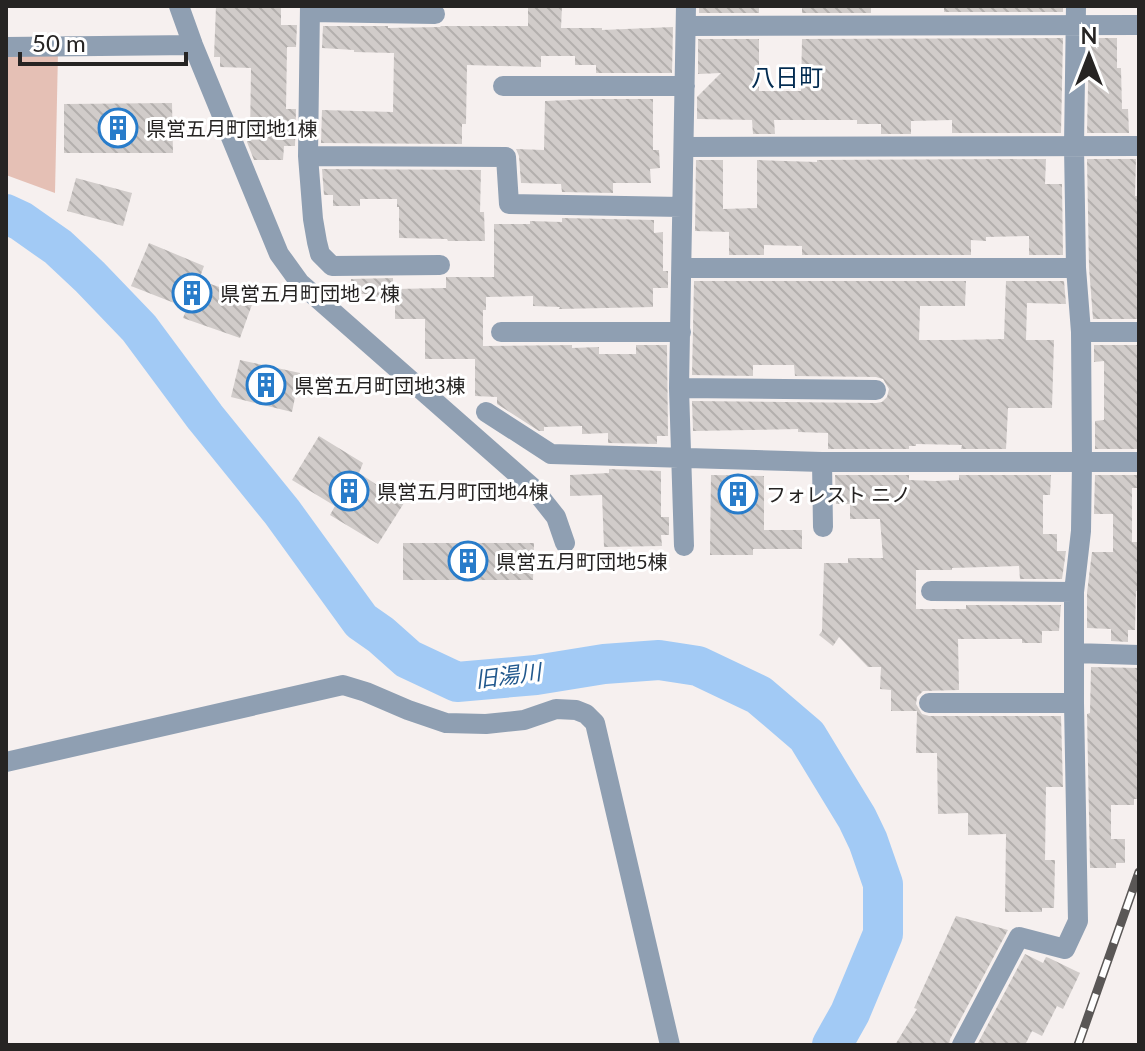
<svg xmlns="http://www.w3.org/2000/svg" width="1145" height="1051" font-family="Lato,'Noto Sans JP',sans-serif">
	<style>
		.park { fill: #e5c0b5 }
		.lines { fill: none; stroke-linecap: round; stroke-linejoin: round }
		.river { stroke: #a2caf5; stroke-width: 40 }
		.building { fill: url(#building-back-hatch) }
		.minor { stroke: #8f9fb2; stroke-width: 20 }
		.rail-casing { stroke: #5a5756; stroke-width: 9 }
		.rail { stroke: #fff; stroke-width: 6; stroke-dasharray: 18; stroke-linecap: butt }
		.labels { text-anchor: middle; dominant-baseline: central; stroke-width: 6; stroke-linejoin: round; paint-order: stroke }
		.poi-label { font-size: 20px; fill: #262423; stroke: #fff; text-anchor: start }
		.water-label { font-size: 22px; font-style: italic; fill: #21588d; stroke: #fff }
		.quarter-label { font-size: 24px; fill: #032c51; stroke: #fff }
	</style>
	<defs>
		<pattern id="building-back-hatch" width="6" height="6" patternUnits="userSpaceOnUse" patternTransform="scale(2)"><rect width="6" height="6" fill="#d1ccca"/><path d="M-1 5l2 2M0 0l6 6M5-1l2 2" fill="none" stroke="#b3afad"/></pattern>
	</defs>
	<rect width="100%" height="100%" fill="#f6f0ef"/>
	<path class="park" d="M6 52H58L55 193 6 175Z"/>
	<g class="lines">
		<path class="river" d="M6 214 21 221 58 247 90 277 139 328 205 417 282 512 361 621 381 635 408 659 457 682 536 675 604 664 659 660 698 666 759 695 807 736 857 818 868 841 883 884V934L850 1013 832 1045"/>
	</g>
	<path class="building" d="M216 6H281V25H297L296 47H287L286 109H296L295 146H284L283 160H254L247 142V137H250L251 68 220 67V57H214Z
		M528 6H562L561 28H602V30L673 27 672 73H596V65H575V56H541V67L467 65 466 124H462V144L321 143 322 110 393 112 394 53 354 52V50L322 48 323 26H388V28L440 27 441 26H528Z
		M699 6H759V13H699Z
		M802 6H871V13H802Z
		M944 6H1063V12H944Z
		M1063 38 1061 133H952V120L911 121V134H881V124H857V120H774L775 134H753L752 120 697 119V97L721 73 698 74V39H759V91H801L802 39Z
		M1089 38H1117V68H1121L1122 109H1128L1129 133H1087Z
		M595 99H653V150H659L660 168 650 169 651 183H613V193L562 192 561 184 521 183 519 156 516 149 544 150 545 101Z
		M172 103 173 153H64V104Z
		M1046 159 1045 184H1062L1063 255H1029V236L986 237V241L971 240V255H802V246L764 245V255H729V232L695 231 696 160H723V209L757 208V160L817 162V160Z
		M1087 159H1136L1135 196H1139V319H1093L1089 267Z
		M322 169 481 170 480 212H484L485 241H448L447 239 399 238V207H397V199H360V206H333V195H324Z
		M76 178 132 193 123 226 67 211Z
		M562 218 654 220V233L663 232V271H668V288H653V307L559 309 560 307 533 306V296L486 297V310H483V346L572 345V348L599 347V354H636V345H667L668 436H657V444L608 443V433L582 434V426L544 427V431H539L497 404V397L475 396V359H425V319H395V289L446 288V277H494V224H530V221L562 222Z
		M149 243 204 266 199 280 254 299 240 338 183 318 187 308 131 286Z
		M393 278V298H371V294H359V288L351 289V279Z
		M694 281H966L965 306H920L919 340H955L1004 339 1006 281H1064L1066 304 1027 303 1026 340H1054L1052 408H1008L1006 449H961L962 445 916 444V446H909V449H828V433L798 432V429L693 431 692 401 876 403 882 402 887 397 889 389 883 379 876 377 795 376 794 365H753V376L692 375Z
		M1094 345H1139V449H1095V421L1104 420V361L1094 362Z
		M240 360 300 373 292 412 231 397Z
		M319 436 363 463 359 473 404 503 378 544 330 515 335 506 292 480Z
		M609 469 661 471V517H669V535H661L662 546 604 547 602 495 570 496V475L609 473Z
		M711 475 764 476V530H802V549H753V555H710Z
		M835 475H909V480L935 481 959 480V475H1051L1050 495H1043V534H1057V551H1066L1062 579H1020L1019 566 952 568V570H916V609H966V605H1061L1059 631H1042V643H1022V639H958L959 690 923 691 917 697 916 704 922 714 929 716H1061L1063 787H1046L1045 860H1055L1054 908H1042V912H1005L1006 834 968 835V813L938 814 937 753H916L917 711H891V690L880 689 881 667H868L839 637 833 646 819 635 822 631 824 563H848V558H883L880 519H850V504H836Z
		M1095 475H1139V488H1132V542H1139V591H1136L1135 630H1128V642L1111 641V629L1087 628V593L1092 552H1113V514H1094Z
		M403 543H534L533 580H403Z
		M1091 667 1139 668V799H1134V805H1111V839H1125V863H1116V868H1090L1087 714 1090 713Z
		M956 916 1008 930 950 1039 949 1045H895L917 1009 914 1008Z
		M1025 954 1043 963 1046 957 1049 958 1080 973 1063 1009 1057 1006 1042 1036 1032 1031 1025 1045H977Z"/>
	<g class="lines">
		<path class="minor" d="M179 6 193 45 279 254 300 283 533 488 556 517 565 543
			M310 6 308 156 313 219 317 242 320 254 332 266 440 265
			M310 12 435 14
			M686 26 1139 25
			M6 47 193 45
			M503 86H685
			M684 147 1139 146
			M308 156 506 157 509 204 682 207
			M682 268H1076
			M501 332H681
			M1081 332H1139
			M679 388 876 390
			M486 412 551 454 822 462H1139
			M822 462 823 527
			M684 546 679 388 686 6
			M931 591 1074 592
			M1074 653 1139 655
			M929 703H1074
			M6 762 343 685 366 692 408 710 446 723 486 724 524 720 556 709 576 710 586 714 595 723 670 1045
			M962 1045 1019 937 1065 949 1078 921 1074 703V592L1081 531 1082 462 1081 332 1076 268 1074 146 1076 6"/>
		<defs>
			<path id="rail" d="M1078 1045 1139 872"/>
		</defs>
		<use href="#rail" class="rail-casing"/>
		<use href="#rail" class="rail"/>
	</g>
	<defs>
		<symbol id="building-ring" viewBox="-11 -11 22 22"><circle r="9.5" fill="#fff" stroke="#287cca" stroke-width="1.5"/><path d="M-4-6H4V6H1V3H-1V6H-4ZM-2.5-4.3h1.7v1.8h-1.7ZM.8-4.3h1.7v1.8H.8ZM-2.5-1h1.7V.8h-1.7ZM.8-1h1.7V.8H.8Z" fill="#287cca"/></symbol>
	</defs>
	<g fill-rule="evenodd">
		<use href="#building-ring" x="96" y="106" width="44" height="44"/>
		<use href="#building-ring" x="170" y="271" width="44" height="44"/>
		<use href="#building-ring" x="244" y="363" width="44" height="44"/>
		<use href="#building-ring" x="327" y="469" width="44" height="44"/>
		<use href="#building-ring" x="716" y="472" width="44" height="44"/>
		<use href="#building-ring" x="446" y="539" width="44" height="44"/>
	</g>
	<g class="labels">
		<g class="poi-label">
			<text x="146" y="128">県営五月町団地1棟</text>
			<text x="220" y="293">県営五月町団地２棟</text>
			<text x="294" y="385">県営五月町団地3棟</text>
			<text x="377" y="491">県営五月町団地4棟</text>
			<text x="766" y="494">フォレスト ニノ</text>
			<text x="496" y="561">県営五月町団地5棟</text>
		</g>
		<g class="water-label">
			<text transform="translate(508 675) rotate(-7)">旧湯川</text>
		</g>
		<g class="quarter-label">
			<text x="787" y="76">八日町</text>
		</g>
	</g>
	<rect width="1145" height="1051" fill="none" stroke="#262423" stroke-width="16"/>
	<g transform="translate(1089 56)" stroke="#ffffff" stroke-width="6" paint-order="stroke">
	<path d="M0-6L14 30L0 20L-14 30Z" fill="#262423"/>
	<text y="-12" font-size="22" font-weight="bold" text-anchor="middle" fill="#262423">N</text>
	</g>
	<path d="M20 52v12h166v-12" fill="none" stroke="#262423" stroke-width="4"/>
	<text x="32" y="52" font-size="24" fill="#262423" stroke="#ffffff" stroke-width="6" paint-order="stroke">50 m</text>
</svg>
